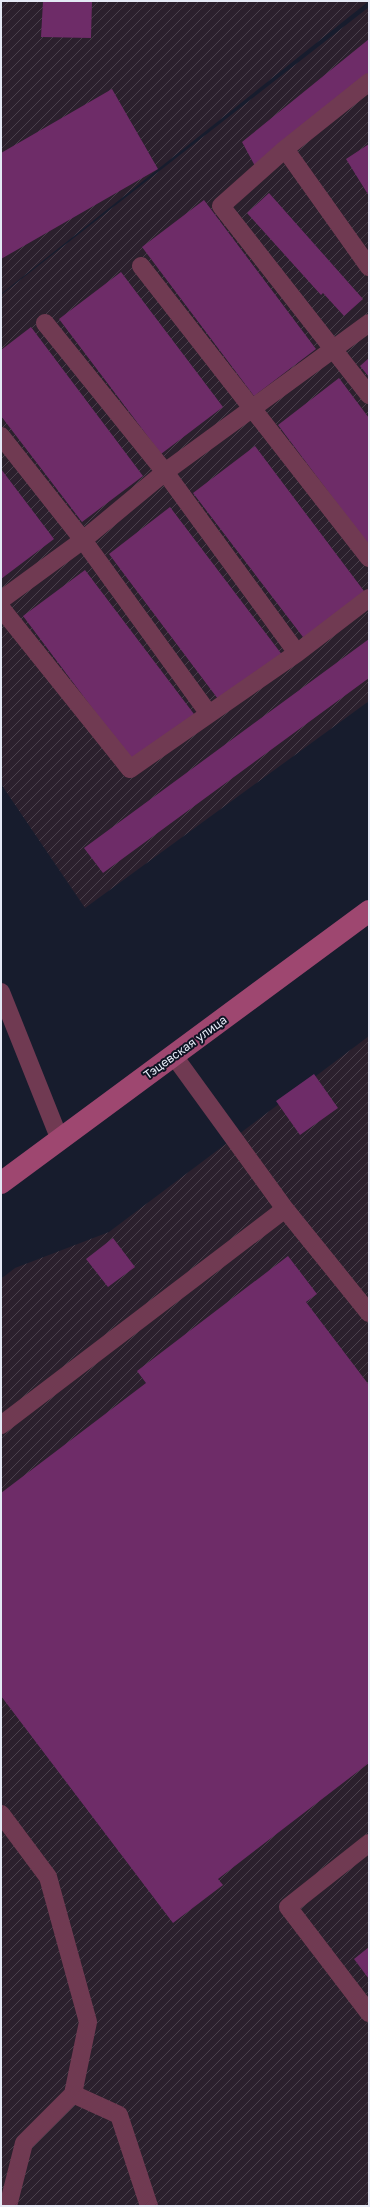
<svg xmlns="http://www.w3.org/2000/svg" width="370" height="2207" font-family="'Golos Text',sans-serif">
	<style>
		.industrial { fill: url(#industrial-furrows) }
		.building { fill: #6e2c68 }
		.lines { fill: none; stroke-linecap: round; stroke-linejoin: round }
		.lane { stroke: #703a52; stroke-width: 18 }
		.secondary { stroke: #9e4770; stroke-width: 22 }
		.labels { text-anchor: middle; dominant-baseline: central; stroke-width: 4; stroke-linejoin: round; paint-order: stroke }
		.street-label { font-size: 12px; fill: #e4e9f5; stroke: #0e1323 }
	</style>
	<defs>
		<pattern id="industrial-furrows" width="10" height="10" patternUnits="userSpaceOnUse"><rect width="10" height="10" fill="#2b202d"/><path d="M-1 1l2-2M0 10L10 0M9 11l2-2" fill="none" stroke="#4a404c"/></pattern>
	</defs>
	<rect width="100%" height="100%" fill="#171c2d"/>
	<path class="industrial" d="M1 1H369L1 294Z
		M369 7V701L85 908 1 784V295Z
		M369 1036V2206H1V1279L15 1268 109 1232Z"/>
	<path class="building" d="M43 1H92L91 38 41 37Z
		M369 39V75L255 166 242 142Z
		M112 89 158 169 1 259V153Z
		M369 144V196L346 159Z
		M269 193 363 299 344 316 323 293 321 295 247 213Z
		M204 200 316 349 254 396 142 247Z
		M121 272 223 407 161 454 59 319Z
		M31 327 143 476 82 522 1 416V350Z
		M369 358V377L360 366Z
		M339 378 369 418V546L278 425Z
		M255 446 367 595 306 641 193 493Z
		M1 469 54 539 1 579Z
		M170 507 283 656 221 703 109 554Z
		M85 570 197 718 135 765 23 616Z
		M369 639V678L103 873 84 848Z
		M314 1074 338 1108 300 1135 276 1101Z
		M113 1238 135 1267 108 1287 86 1259Z
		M288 1256 317 1294 306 1302 369 1385V1763L218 1879 223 1885 173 1923 1 1696V1493L146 1383 137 1371Z
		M369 1947V1979L354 1959Z"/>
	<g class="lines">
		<path class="lane" d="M369 82 285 149 221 206 369 395
			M285 149 369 267
			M141 266 369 558
			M45 323 165 472 297 653
			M1 436 83 540 209 714
			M1 600 83 540 165 472 369 323
			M1 608 130 769 297 653 369 598
			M1 992 60 1140
			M285 1209 369 1313
			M1 1425 285 1209 174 1056
			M1 1814 48 1877 88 2022 73 2094 24 2143 8 2206
			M369 1843 288 1907 369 2013
			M73 2094 119 2115 149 2206"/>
		<path class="secondary" d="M1 1183 369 911"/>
	</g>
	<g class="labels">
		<g class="street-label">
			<text transform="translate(185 1047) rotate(-36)">Тэцевская улица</text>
		</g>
	</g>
	<rect width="370" height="2207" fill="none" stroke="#e4e9f5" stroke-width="4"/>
</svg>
